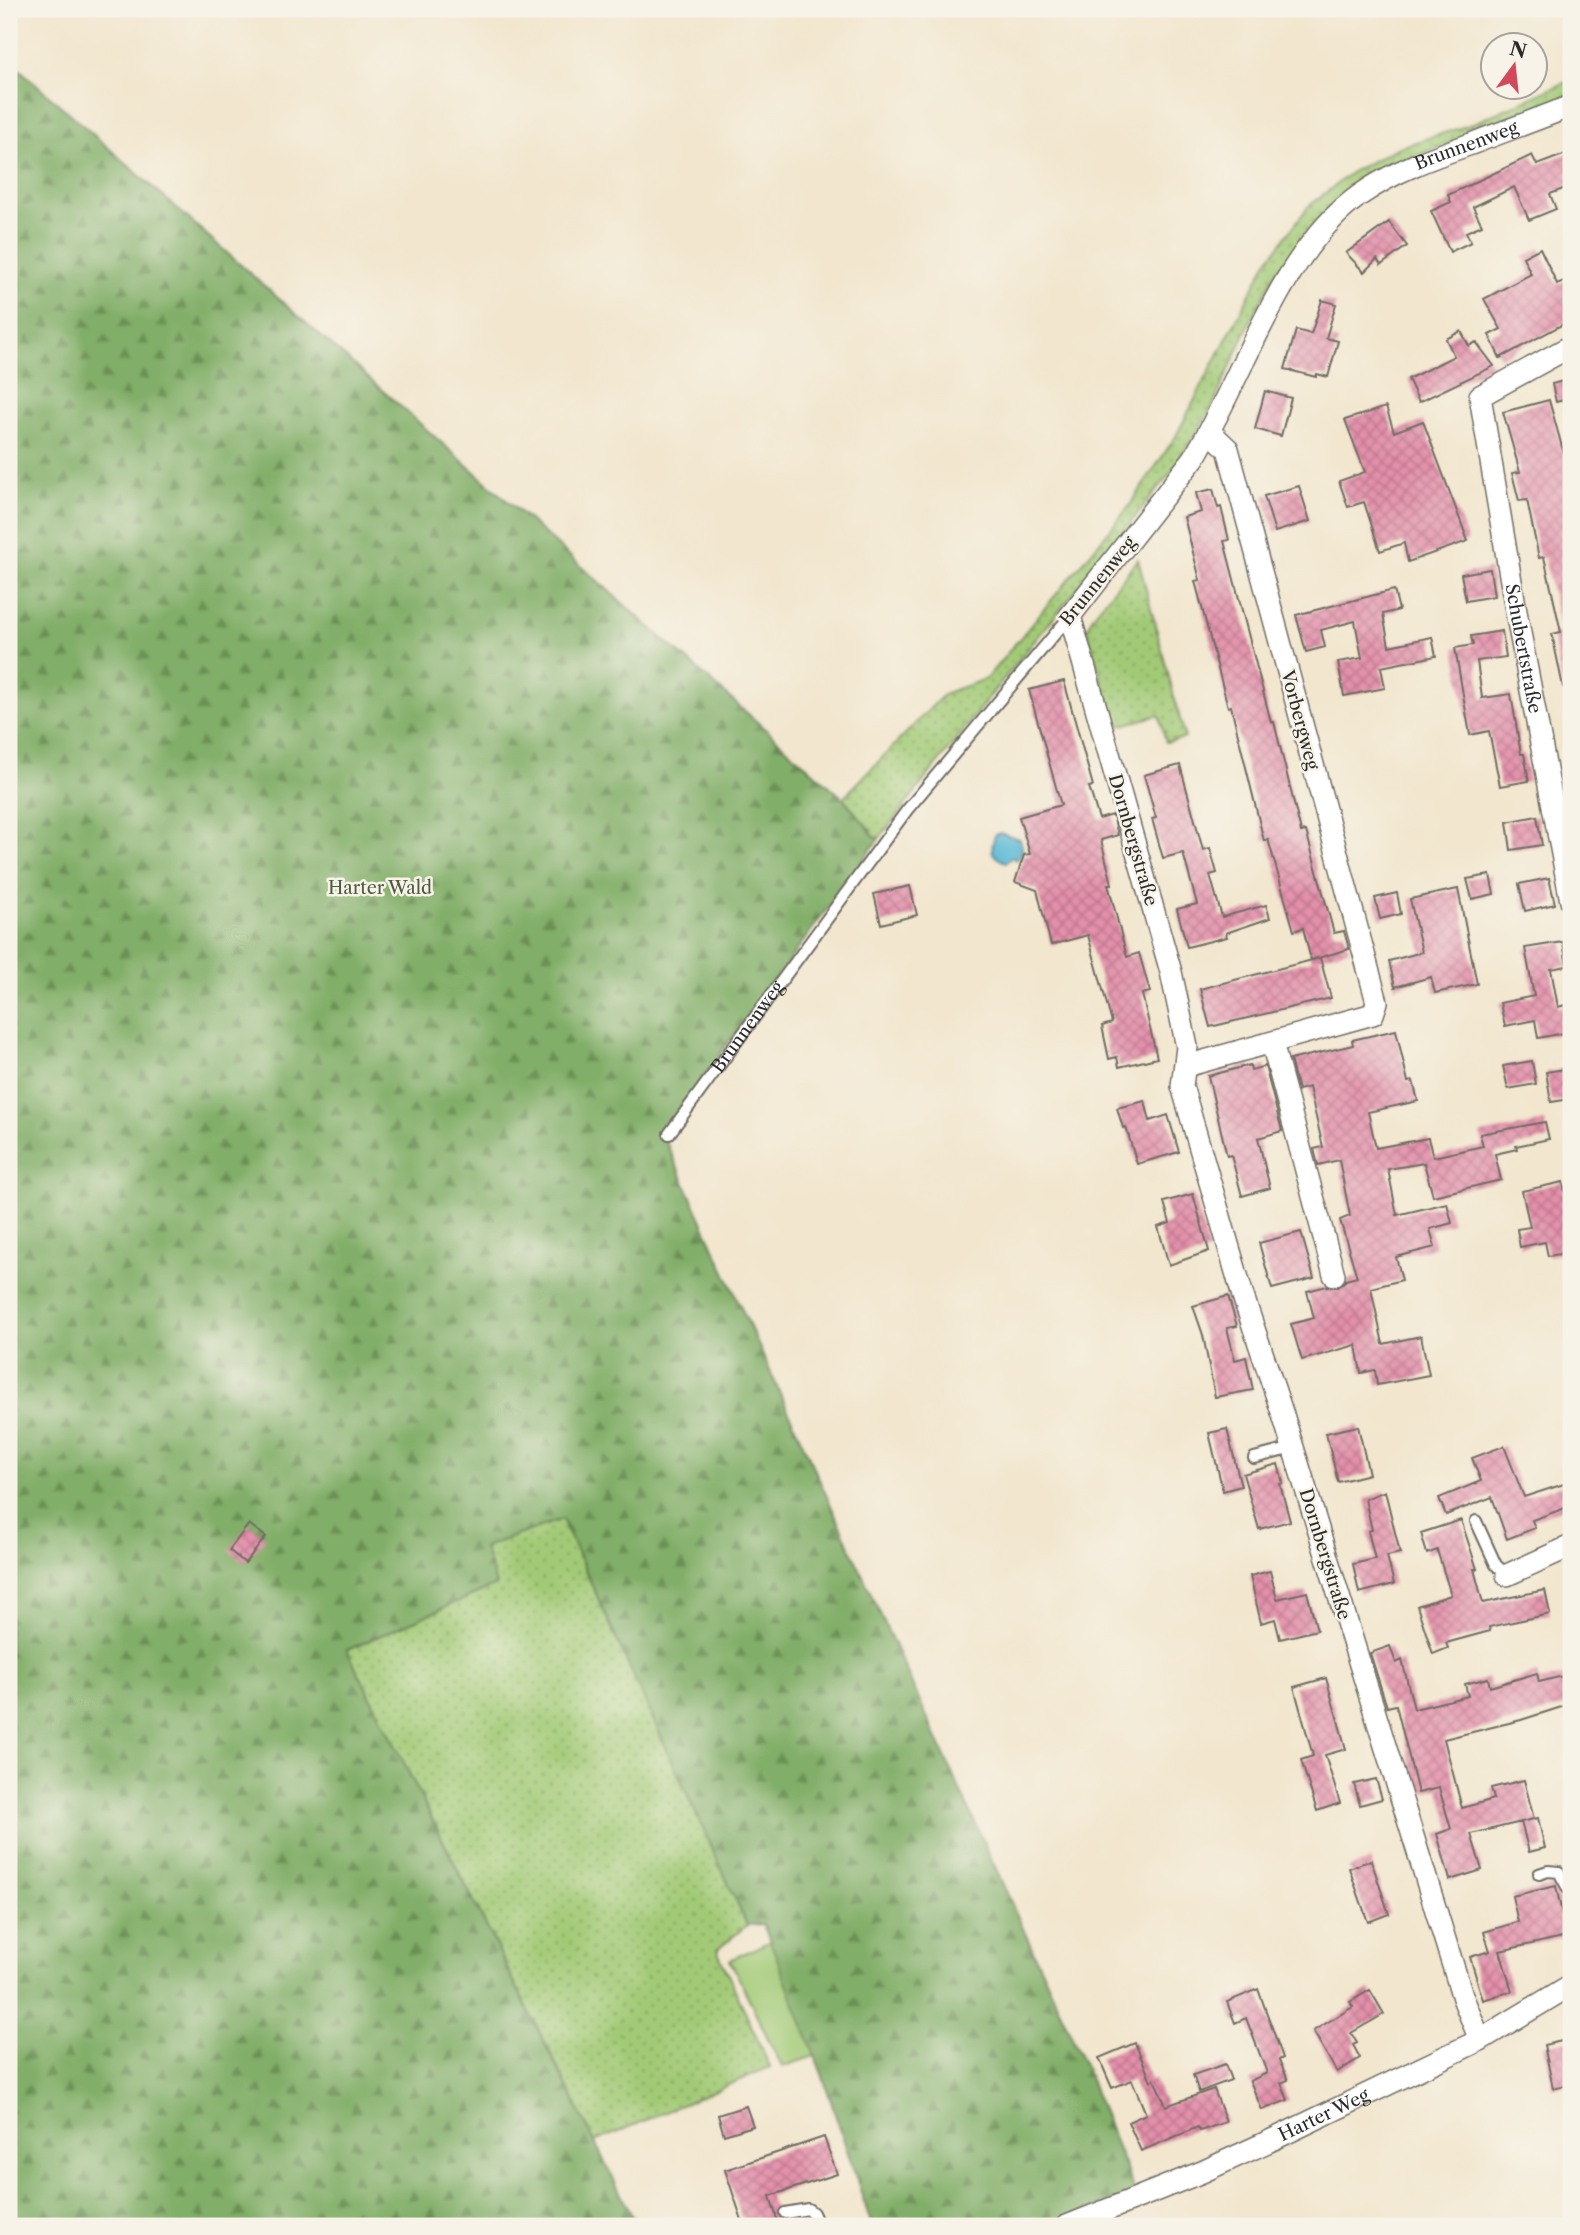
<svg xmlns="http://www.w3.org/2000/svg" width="1580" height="2235" font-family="'Libre Caslon Text',serif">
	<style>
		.grass { fill: url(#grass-dots); stroke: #667a50; stroke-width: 2 }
		.forest { fill: url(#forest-firs); stroke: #566c49; stroke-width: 2 }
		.pitch { fill: #a2ca76; stroke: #667a50; stroke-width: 2 }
		.water { fill: #57b7d5; stroke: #417180; stroke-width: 2 }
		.building { fill: url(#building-cross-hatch) }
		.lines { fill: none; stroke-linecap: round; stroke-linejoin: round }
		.service-casing { stroke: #716c64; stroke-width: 14 }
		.minor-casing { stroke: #716c64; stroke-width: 24 }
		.service { stroke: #fff; stroke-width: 10 }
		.minor { stroke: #fff; stroke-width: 21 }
		.labels { text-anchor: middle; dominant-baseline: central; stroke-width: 5; stroke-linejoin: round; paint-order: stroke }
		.street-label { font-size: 18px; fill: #2b2b2b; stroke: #f7f3e8 }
		.park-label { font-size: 18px; fill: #4f5b42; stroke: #f7f3e8 }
	</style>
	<defs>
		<pattern id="grass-dots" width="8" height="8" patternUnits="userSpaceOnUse" patternTransform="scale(1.75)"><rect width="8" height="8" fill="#a2ca76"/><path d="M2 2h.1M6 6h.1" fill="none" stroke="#84a461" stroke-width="1.8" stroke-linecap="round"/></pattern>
		<pattern id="forest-firs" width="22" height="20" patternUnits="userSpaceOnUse" patternTransform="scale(1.75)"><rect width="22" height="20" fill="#81ae67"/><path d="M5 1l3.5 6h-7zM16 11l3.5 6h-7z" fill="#6a8e55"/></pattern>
		<pattern id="building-cross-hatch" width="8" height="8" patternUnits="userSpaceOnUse" patternTransform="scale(1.75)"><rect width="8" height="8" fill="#e490ab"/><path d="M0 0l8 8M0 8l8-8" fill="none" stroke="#b9768b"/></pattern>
	</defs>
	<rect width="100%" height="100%" fill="#f7f3e8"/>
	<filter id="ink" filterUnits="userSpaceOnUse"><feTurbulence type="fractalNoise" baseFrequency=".0143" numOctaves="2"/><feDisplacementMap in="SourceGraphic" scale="14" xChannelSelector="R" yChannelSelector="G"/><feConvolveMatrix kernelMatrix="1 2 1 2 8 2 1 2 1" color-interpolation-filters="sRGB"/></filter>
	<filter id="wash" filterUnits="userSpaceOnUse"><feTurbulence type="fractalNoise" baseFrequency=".00686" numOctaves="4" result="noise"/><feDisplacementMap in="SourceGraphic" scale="28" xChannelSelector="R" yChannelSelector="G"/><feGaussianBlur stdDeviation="1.57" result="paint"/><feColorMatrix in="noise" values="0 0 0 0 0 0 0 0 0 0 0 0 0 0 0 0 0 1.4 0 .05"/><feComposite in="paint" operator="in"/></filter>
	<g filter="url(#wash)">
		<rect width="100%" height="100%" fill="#f2e6ce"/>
		<path class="grass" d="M1571 80V97L1390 166 1343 195 1323 215 1275 274 1250 322 1212 408 1171 473 997 687 878 840 843 798 945 693 986 679 1128 508 1176 436 1266 263 1308 207 1353 171 1397 148 1469 125Z
			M1138 559 1185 738 1166 742 1159 715 1115 727 1087 629 1093 616Z
			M562 1519 747 1925 717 1950 770 2067 595 2142 347 1650 496 1585 484 1547Z"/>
		<path class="forest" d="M9 60 843 798 878 840 662 1133 1079 2052 1135 2192 1047 2226H872L822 2074 763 1924 747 1925 562 1519 484 1547 496 1585 347 1650 637 2226H9Z"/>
		<path class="pitch" d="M770 1941 815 2056 782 2067 730 1960Z"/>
		<path class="water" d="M1000 833 1020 839C1023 848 1024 853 1016 860L1013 857 1006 862C990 856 990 850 995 835Z"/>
		<g id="blocks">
			<path class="building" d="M1571 152V186L1550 194 1556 209 1529 220 1514 187 1473 207 1482 225 1466 232 1471 242 1450 252 1431 211 1451 202 1448 195 1532 155 1537 165Z
				M1389 222 1407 246 1381 265 1377 259 1364 272 1346 253Z
				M1540 248 1557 284 1571 278V320L1500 358 1489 335 1501 329 1484 299 1531 274 1523 257Z
				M1322 300 1336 304 1326 338 1338 341 1328 377 1317 374 1316 377 1285 369 1296 330 1311 334Z
				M1461 331 1469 346 1476 342 1494 366 1419 402 1408 379 1454 356 1446 339Z
				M1571 379V398L1556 402 1552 384Z
				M1265 391 1291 398 1281 436 1255 429Z
				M1549 400 1564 454 1571 452V686L1563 687 1552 634 1561 632 1544 557 1539 558 1527 500 1519 501 1512 473 1520 472 1503 412Z
				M1386 407 1394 432 1423 421 1468 541 1408 562 1404 543 1380 551 1364 502 1348 507 1339 481 1365 472 1345 420Z
				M1299 486 1310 521 1275 532 1264 496Z
				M1213 489 1218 508 1221 507 1229 540 1224 541 1271 722H1274L1301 832 1306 831 1334 933 1344 931 1349 949 1311 960 1303 928 1294 931 1268 839 1264 841 1231 706 1228 707 1195 581 1200 580 1184 517 1201 512 1196 493Z
				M1490 569 1494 596 1466 601 1461 574Z
				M1394 590 1399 610 1383 614 1389 646 1432 637 1436 656 1381 667 1385 688 1344 696 1338 662 1362 658 1355 621 1321 630 1325 647 1306 652 1296 615Z
				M1502 631 1506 657 1477 661 1482 698 1511 694 1521 754H1524L1529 781 1500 786 1489 731 1470 735 1455 648 1473 645 1471 636Z
				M1064 681 1093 786 1089 787 1099 819 1113 815 1118 835 1101 840 1112 884H1108L1127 957 1139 953 1150 992 1142 994 1157 1058 1119 1067 1117 1057 1109 1059 1102 1026 1112 1023 1088 935 1051 945 1037 890 1015 882 1024 855 1030 854 1019 817 1061 805 1029 690Z
				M1180 765 1203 850 1210 848 1217 873 1210 875 1222 917 1266 905 1270 918 1226 933 1227 937 1187 947 1177 909 1197 904 1183 853 1163 858 1152 819 1156 818 1144 775Z
				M1537 816 1542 845 1511 850 1507 822Z
				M1490 875 1494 894 1472 899 1467 879Z
				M1549 878 1555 904 1525 911 1519 884Z
				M910 886 917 915 881 924 874 894Z
				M1458 889 1477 984 1435 993 1431 977 1395 987 1389 961 1422 952 1410 899Z
				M1397 893 1401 914 1380 919 1375 898Z
				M1563 942 1567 966 1551 969 1558 1007 1565 1005 1570 1032 1538 1038 1535 1020 1505 1026 1500 1003 1534 996 1525 948Z
				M1320 958 1331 998 1210 1027 1200 989Z
				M1396 1030 1408 1082 1413 1081 1418 1101 1368 1112 1376 1148 1428 1138 1433 1157 1483 1146 1480 1134 1545 1122 1549 1139 1516 1146 1517 1149 1495 1154 1501 1180 1433 1196 1424 1163 1388 1169 1397 1215 1447 1203 1452 1223 1430 1229 1435 1247 1396 1257 1402 1280 1371 1288 1383 1344 1421 1336 1429 1375 1377 1385 1375 1370 1361 1373 1356 1345 1302 1360 1291 1324 1314 1318 1307 1291 1327 1286 1338 1287 1346 1280 1357 1277 1340 1220 1350 1216 1339 1160 1318 1165 1314 1149 1323 1147 1309 1087 1298 1090 1290 1060 1353 1045 1352 1040Z
				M1532 1061 1536 1084 1508 1089 1503 1066Z
				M1250 1065 1251 1070 1265 1066 1282 1131 1258 1138 1270 1188 1242 1196 1231 1155 1227 1156 1208 1076Z
				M1571 1068V1099L1551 1102 1546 1072Z
				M1145 1101 1150 1121 1168 1115 1179 1152 1137 1164 1126 1127 1123 1128 1117 1108Z
				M1563 1182 1571 1228V1252L1548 1256 1545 1242 1520 1247 1517 1229 1530 1227 1522 1191Z
				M1193 1194 1209 1251 1169 1265 1158 1227 1170 1223 1164 1202Z
				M1301 1232 1314 1278 1272 1289 1259 1243Z
				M1228 1296 1237 1326 1227 1328 1235 1360 1246 1357 1253 1390 1215 1397 1203 1335 1193 1306Z
				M1358 1426 1369 1474 1338 1482 1326 1433Z
				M1227 1429 1241 1486 1223 1491 1209 1433Z
				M1504 1446 1524 1497 1564 1484 1571 1506 1532 1520 1535 1528 1507 1539 1492 1497 1446 1515 1439 1498 1481 1481 1472 1458Z
				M1278 1464 1283 1483 1280 1484 1290 1521 1259 1529 1243 1474Z
				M1385 1491 1400 1553 1387 1556 1394 1584 1359 1593 1353 1564 1375 1559 1368 1531 1372 1530 1365 1499Z
				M1461 1520 1477 1569H1474L1483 1603 1545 1590 1550 1614 1489 1627 1490 1631 1446 1643 1448 1648 1433 1654 1417 1606 1451 1595 1437 1550 1427 1554 1421 1533Z
				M249 1524 266 1537 245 1563 229 1550Z
				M1270 1571 1277 1599 1307 1592 1317 1630 1280 1639 1275 1619 1261 1623 1250 1576Z
				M1390 1646 1396 1663 1402 1660 1414 1709 1468 1696 1465 1684 1488 1678 1490 1687 1537 1673 1539 1682 1571 1674V1704L1521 1720 1444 1739 1462 1808 1494 1799 1491 1788 1524 1780 1534 1819 1471 1834 1482 1870 1450 1880 1437 1834 1451 1829 1439 1788 1418 1793 1396 1705 1387 1707 1370 1653Z
				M1326 1678 1346 1749 1325 1755 1340 1803 1317 1811 1301 1760 1313 1756 1294 1687Z
				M1376 1779 1382 1799 1360 1805 1354 1784Z
				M1538 1818 1545 1848 1529 1852 1521 1822Z
				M1371 1860 1389 1914 1368 1922 1349 1868Z
				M1556 1886 1567 1936 1500 1951 1512 1991 1483 2000 1470 1957 1490 1951 1484 1932 1518 1922 1512 1896Z
				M1258 1989 1283 2058 1279 2060 1288 2080 1281 2083 1288 2100 1262 2110 1250 2081 1267 2073 1246 2018 1235 2023 1227 2002Z
				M1370 1990 1384 2014 1351 2033 1357 2043 1353 2045 1360 2058 1337 2072 1313 2031 1353 2007 1350 2002Z
				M1571 2039V2084L1553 2088 1544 2045Z
				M1135 2043 1151 2081 1154 2079 1166 2106 1214 2089 1226 2122 1200 2131 1198 2127 1141 2151 1128 2122 1146 2114 1132 2080 1112 2088 1099 2058Z
				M1225 2064 1231 2080 1199 2092 1193 2075Z
				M746 2106 753 2126 724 2135 718 2115Z
				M824 2137 837 2174 770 2196 779 2226H744L725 2170Z"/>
		</g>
	</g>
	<g filter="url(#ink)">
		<use href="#blocks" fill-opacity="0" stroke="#716c64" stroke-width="2"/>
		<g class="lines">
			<defs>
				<g id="service">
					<path id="s1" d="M669 1134 907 810 1070 616"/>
					<path d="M1254 1458 1293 1448"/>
					<path d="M1476 1521 1496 1565 1507 1575"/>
					<path d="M1539 1874 1548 1871 1559 1872 1571 1894"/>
					<path d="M785 2213 808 2209 813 2213 819 2226"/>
				</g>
				<g id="minor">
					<path id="s2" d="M1571 346 1480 396 1517 617 1571 901"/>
					<path d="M1272 1043 1334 1275"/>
					<path d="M1186 1066 1373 1014 1377 1002 1228 449 1210 432"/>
					<path d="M1507 1575 1571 1546"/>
					<path id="s3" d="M1480 2040 1463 1998 1283 1415 1243 1296 1182 1086 1187 1047 1171 972 1070 616 1194 458C1244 375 1280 252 1360 195 1394 171 1433 157 1471 144 1505 131 1538 119 1571 106"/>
					<path id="s4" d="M1067 2226 1202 2172 1276 2138 1480 2040 1571 1985"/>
				</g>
			</defs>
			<use href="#service" class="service-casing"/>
			<use href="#minor" class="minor-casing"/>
			<use href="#service" class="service"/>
			<use href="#minor" class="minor"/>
		</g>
	</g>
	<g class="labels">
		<g class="street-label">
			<text stroke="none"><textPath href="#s3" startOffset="2118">Brunnenweg</textPath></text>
			<text transform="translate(1098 581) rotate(-51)">Brunnenweg</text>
			<text stroke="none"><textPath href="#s2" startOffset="360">Schubertstraße</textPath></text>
			<text transform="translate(1300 720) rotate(75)">Vorbergweg</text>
			<text transform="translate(1133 840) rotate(74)">Dornbergstraße</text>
			<text stroke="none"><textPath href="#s1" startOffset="133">Brunnenweg</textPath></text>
			<text transform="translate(1325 1554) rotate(73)">Dornbergstraße</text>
			<text stroke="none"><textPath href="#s4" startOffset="280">Harter Weg</textPath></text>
		</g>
		<g class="park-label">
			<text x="380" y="888">Harter Wald</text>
		</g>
	</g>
	<rect width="1580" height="2235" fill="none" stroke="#f7f3e8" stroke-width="35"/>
	<g transform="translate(1514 66) rotate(15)"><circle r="33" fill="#f7f3e8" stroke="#a5a39c" stroke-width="2"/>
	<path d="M0-5L12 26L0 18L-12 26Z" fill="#d1495b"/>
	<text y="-10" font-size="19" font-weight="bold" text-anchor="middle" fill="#2b2b2b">N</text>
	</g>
</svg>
